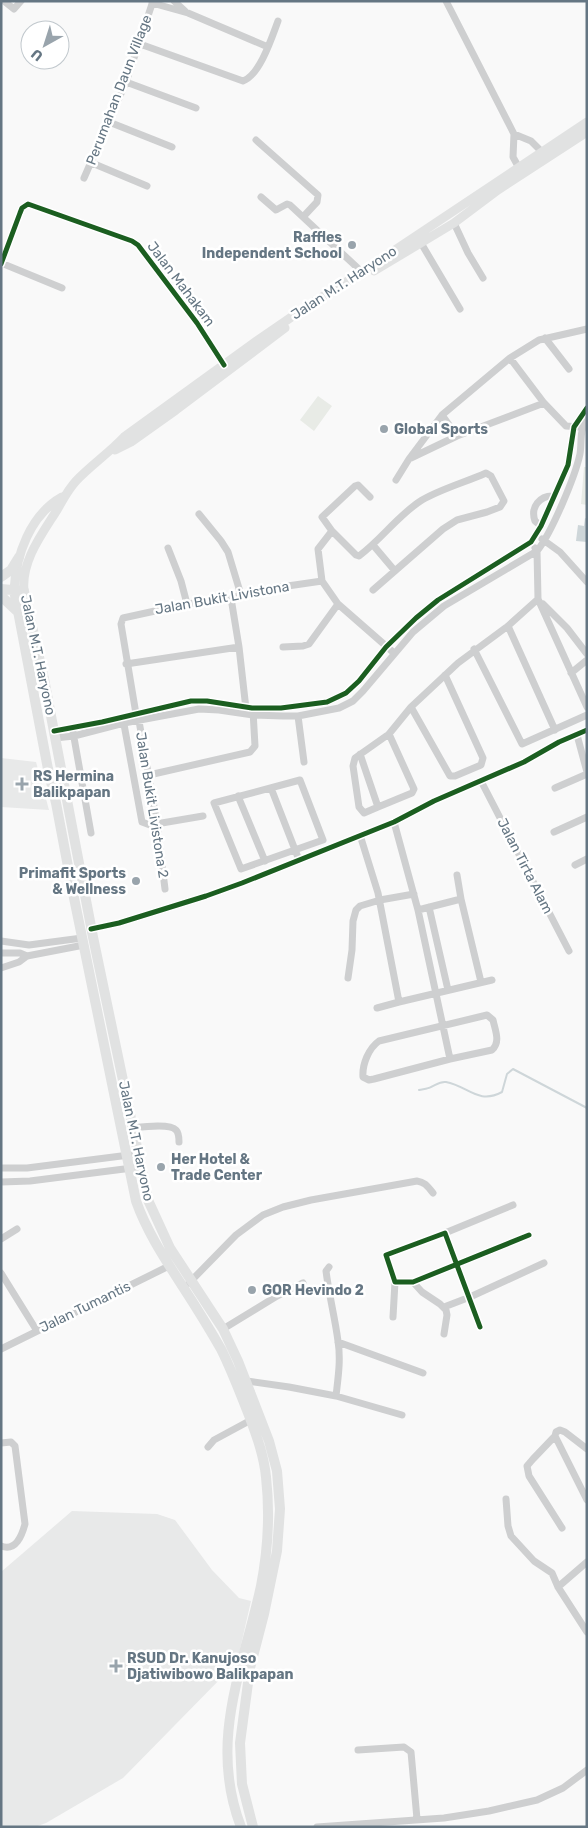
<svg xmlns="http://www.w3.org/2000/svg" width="588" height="1828" font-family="Rubik,sans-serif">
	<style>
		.built { fill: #e8e9e9 }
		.green { fill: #e8ebe6 }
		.water { fill: #ced6d9 }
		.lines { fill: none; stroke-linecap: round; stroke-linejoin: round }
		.stream { stroke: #ced6d9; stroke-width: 2 }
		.minor { stroke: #cecfd0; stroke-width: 7 }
		.major { stroke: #e1e2e2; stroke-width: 9 }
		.highway { stroke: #e1e2e2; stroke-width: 10 }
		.cycleway-casing { stroke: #fff; stroke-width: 8 }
		.cycleway { stroke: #1b5e20; stroke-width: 5 }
		.poi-dot { fill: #99a4ac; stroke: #fff; stroke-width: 2 }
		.labels { text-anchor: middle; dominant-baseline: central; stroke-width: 5; stroke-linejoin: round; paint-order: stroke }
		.street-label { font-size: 14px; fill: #657683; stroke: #fff }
		.poi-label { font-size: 14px; font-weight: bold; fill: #657683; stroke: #fff; text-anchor: start }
	</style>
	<rect width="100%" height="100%" fill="#f9f9f9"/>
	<path class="built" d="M1 758 36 762 49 810 1 807Z
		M72 1511 157 1514 175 1520 212 1570 239 1598 251 1601 238 1658 225 1674 123 1778 46 1823 35 1827H1V1572Z"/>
	<path class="green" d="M318 396 332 406 314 431 300 420Z
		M584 467H587V505L581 504Z"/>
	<path class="water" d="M585 518 587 519V542L576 541 578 525 584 526Z"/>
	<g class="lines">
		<path class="stream" d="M419 1090C423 1089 428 1089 431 1087 436 1085 440 1081 446 1082 468 1086 478 1105 502 1092L507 1074 513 1069 587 1108"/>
		<path class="minor" d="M4 1 14 9 21 1
			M174 1 185 11
			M446 1 514 134 513 157 519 168
			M152 3 188 13 268 47
			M140 44 243 81C260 75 272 37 278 21
			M126 82 196 108
			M109 122 172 147
			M514 134 531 141 543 153
			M256 140 318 195 317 202 303 217
			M92 163 147 186
			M84 178 126 82 153 1
			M261 197 276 210 287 204 290 205 362 272
			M454 223 468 253 483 278
			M421 243 460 309
			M1 263 62 288
			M1 264 20 213 22 208 28 204 132 241 138 245 197 323 224 365
			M545 338 569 369
			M510 358 544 403 566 426 579 427
			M442 415 457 436
			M411 458 457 436 544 403
			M396 480 409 459 442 415 510 358 539 340 587 329
			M370 497 358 485 355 486 322 517 332 531 356 555 359 556C382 539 398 515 422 500 441 489 466 482 486 473L491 476 504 501 500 507 487 512 457 520 443 529 373 590
			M199 514 221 541 228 552 241 595
			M541 526 535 521C530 507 540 495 554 496
			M332 531 318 549 322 581 338 604 394 653
			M542 539 560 552 587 582
			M373 545 395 571
			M168 548 181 581 187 604
			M231 598 239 647 246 709
			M538 599 587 707
			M543 604 567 628 587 654
			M508 626 555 730
			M283 647 303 646 309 644 338 604
			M474 649 522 744 587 715
			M126 664 239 647
			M571 673 587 660
			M411 707 450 776H455L481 765 483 758 445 675
			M136 714 121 624 123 618 187 604 231 598 267 589 322 581
			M298 716 304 762
			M123 719 142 822 150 825 203 816
			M139 721 157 824 165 889
			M54 731 102 722 191 701H207L252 708H281L327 702 346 693 359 681 386 647 416 618 438 600 531 542 541 526 568 465 574 427 587 408
			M73 732 91 833
			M577 735 587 772
			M55 738 74 736 124 723 199 709 219 710 253 715 283 716H298L339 708 353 701 363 691 413 632 444 606 537 551C551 534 575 477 580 454 582 442 579 430 587 420
			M360 754 378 807 364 813 359 807 353 766 355 758 389 734 411 707 458 663 508 626 538 599 537 551 535 548
			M149 775 250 752 255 746 253 711
			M300 780 323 840 241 869 214 803Z
			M481 781 569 951
			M271 788 299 860
			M555 788 587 774
			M238 796 265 861
			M378 807 412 793 414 789 389 734
			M394 822 418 910 450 1059
			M554 832 587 817
			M360 835 378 893 399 1002 492 980
			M575 865 587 859
			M457 875 461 899
			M429 907 448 990
			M418 910 461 899 481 982
			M91 929 119 923 206 896 242 883 394 822 434 801 524 762 559 742 587 730
			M1 941 29 945 82 938
			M1 953H20L27 956
			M1 968 19 962 27 956 84 945
			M348 978 352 950 353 921 356 910 360 906 380 900 414 894
			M377 1008 399 1002
			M487 1015 493 1020C495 1030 501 1042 492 1050L450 1059 374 1079 369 1080 363 1077C362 1064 369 1048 379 1041Z
			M132 1128C141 1127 170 1123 176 1130 179 1133 179 1138 179 1142
			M1 1168H27L137 1154
			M1 1182 30 1181 140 1167
			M445 1233 513 1205
			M1 1239 17 1229
			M329 1267 326 1271C329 1295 335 1318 338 1341 341 1360 338 1378 336 1396
			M1 1273 37 1331
			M413 1282 422 1292 440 1304 446 1310 447 1315 444 1334
			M189 1283 236 1235 263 1215 283 1207 311 1200 417 1181C425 1182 428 1187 433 1193
			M444 1307 470 1297 544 1263
			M393 1317 395 1282
			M480 1327 445 1233 386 1255 395 1282H413L529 1235
			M223 1329 277 1296 303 1283
			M338 1342 423 1373
			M1 1349 169 1266
			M247 1381 289 1387 336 1396 402 1415
			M555 1436 533 1459 527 1466 529 1476 562 1528
			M1 1443 11 1442 15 1446 25 1524C22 1535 16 1552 1 1546
			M208 1447 214 1440 251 1420
			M587 1449 565 1432 560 1430 556 1432 555 1436 587 1500
			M506 1499 508 1526 511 1536 534 1561 552 1573 558 1587 587 1632
			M558 1587 587 1562
			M358 1750 404 1747 411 1752 417 1819
			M317 1827 444 1818 489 1811 537 1800 563 1788 587 1770"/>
		<path class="major" d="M374 271 454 223 498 190 587 132
			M115 450 131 442 176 410 285 328
			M14 590C16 555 30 515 62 497
			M24 591C21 561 42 534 57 510 63 500 67 491 76 481 90 466 109 453 124 437L258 340 309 305 362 272 587 122"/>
		<path class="highway" d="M1 577 11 570 19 557
			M1 589 24 591 44 679 93 937 148 1200 170 1248 223 1329 238 1361 269 1441 277 1471 280 1509 277 1551 264 1614 250 1668 240 1743 242 1784 253 1827
			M14 590 48 769 56 803 73 893 136 1201C147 1232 165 1259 183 1287 196 1307 209 1328 221 1349 232 1371 241 1395 250 1418 257 1437 264 1456 266 1477 270 1513 268 1550 261 1586 243 1669 208 1741 241 1827
			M1 596 17 611"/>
		<defs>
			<path id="cycleway" d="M1 264 20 213 22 208 28 204 132 241 138 245 197 323 224 365
				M54 731 102 722 191 701H207L252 708H281L327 702 346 693 359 681 386 647 416 618 438 600 531 542 541 526 568 465 574 427 587 408
				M91 929 119 923 206 896 242 883 394 822 434 801 524 762 559 742 587 730
				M480 1327 445 1233 386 1255 395 1282H413L529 1235"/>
		</defs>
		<use href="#cycleway" class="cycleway-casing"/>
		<use href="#cycleway" class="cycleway"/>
	</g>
	<g class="poi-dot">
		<circle cx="352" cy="245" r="5"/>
		<circle cx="384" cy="429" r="5"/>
		<path d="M19.5 776.5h5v5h5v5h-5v5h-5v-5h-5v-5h5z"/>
		<circle cx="136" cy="881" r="5"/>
		<circle cx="161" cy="1167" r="5"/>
		<circle cx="252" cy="1290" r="5"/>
		<path d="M113.5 1658.5h5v5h5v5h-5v5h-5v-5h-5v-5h5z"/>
	</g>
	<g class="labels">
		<g class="street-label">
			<text transform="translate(119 90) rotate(-69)">Perumahan Daun Village</text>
			<text transform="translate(344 283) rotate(-33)">Jalan M.T. Haryono</text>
			<text transform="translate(181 284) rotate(53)">Jalan Mahakam</text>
			<text transform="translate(222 598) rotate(-10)">Jalan Bukit Livistona</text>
			<text transform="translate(38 655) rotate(78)">Jalan M.T. Haryono</text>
			<text transform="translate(152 805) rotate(81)">Jalan Bukit Livistona 2</text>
			<text transform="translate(525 866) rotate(63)">Jalan Tirta Alam</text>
			<text transform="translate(136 1141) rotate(78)">Jalan M.T. Haryono</text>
			<text transform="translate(85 1307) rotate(-26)">Jalan Tumantis</text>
		</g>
		<g class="poi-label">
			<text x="342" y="237" text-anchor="end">Raffles<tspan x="342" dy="16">Independent School</tspan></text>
			<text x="394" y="429">Global Sports</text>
			<text x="33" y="776">RS Hermina<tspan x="33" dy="16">Balikpapan</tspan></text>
			<text x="126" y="873" text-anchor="end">Primafit Sports<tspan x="126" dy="16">&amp; Wellness</tspan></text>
			<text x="171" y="1159">Her Hotel &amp;<tspan x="171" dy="16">Trade Center</tspan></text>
			<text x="262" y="1290">GOR Hevindo 2</text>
			<text x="127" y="1658">RSUD Dr. Kanujoso<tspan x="127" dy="16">Djatiwibowo Balikpapan</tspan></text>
		</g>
	</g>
	<rect width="588" height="1828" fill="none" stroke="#657683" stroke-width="5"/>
	<g transform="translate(45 45) rotate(219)"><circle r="24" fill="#ffffff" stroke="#c1c8cd"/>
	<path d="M0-4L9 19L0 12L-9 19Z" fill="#99a4ac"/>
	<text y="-8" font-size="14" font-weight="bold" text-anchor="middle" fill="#657683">U</text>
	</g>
</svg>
